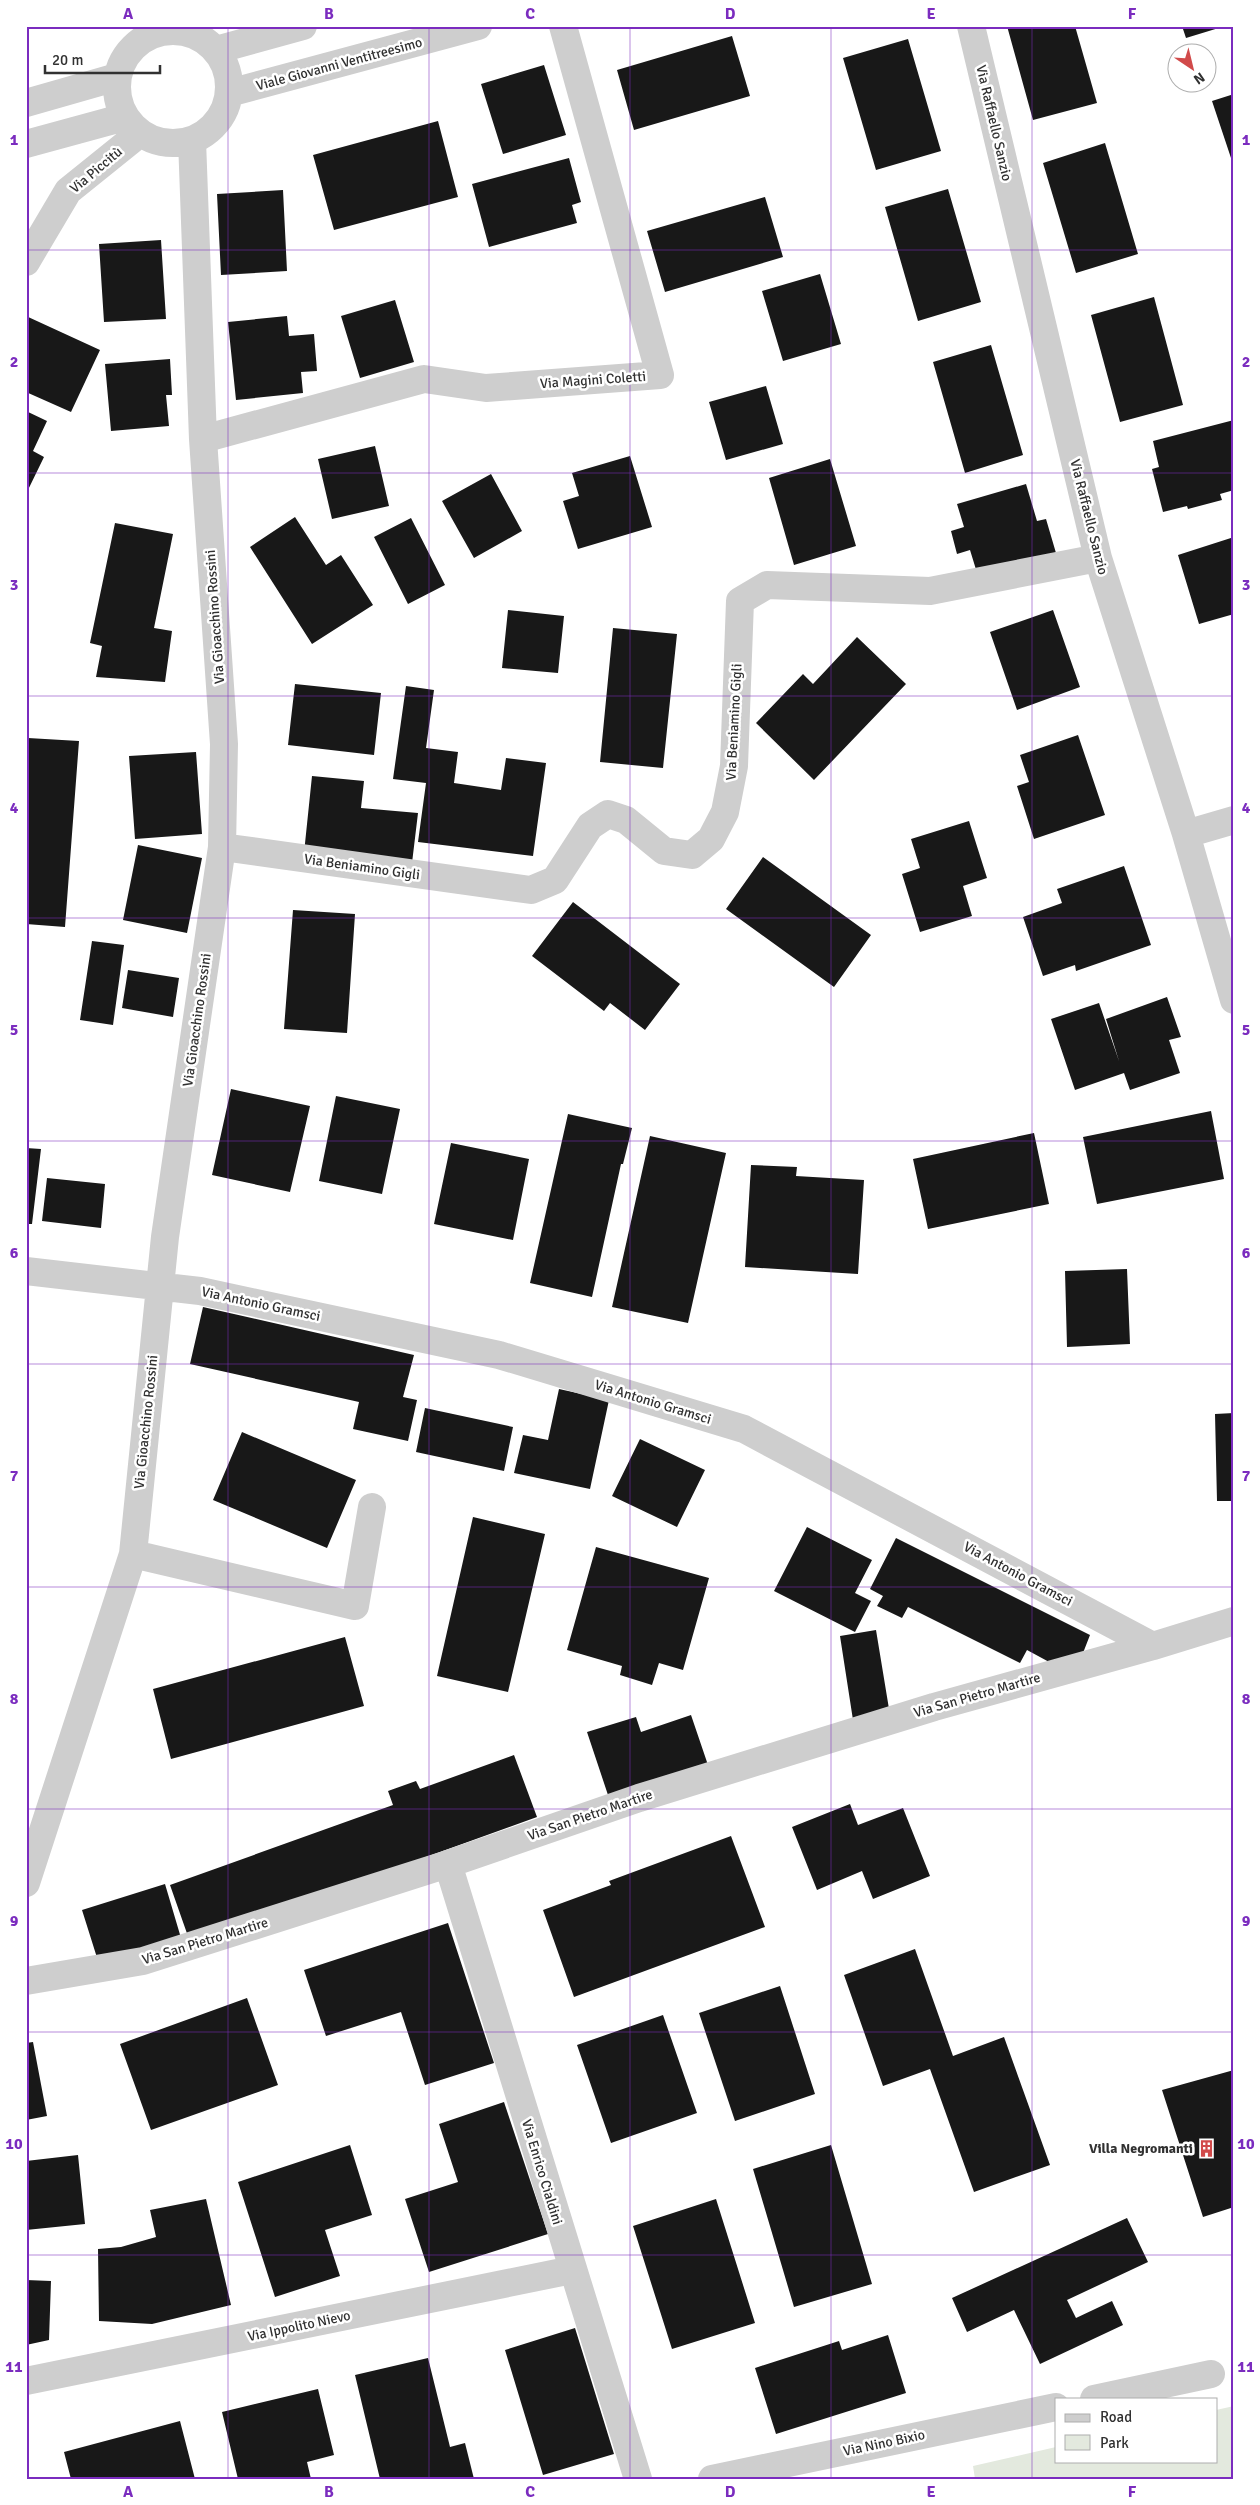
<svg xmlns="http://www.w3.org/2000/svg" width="1260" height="2505" font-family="Signika,sans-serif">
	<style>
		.green { fill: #e3e9de }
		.building { fill: #181818 }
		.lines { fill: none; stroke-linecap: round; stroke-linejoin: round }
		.minor { stroke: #cecece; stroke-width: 28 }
		.grid { fill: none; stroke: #7b2cbf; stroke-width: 1; stroke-opacity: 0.55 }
		.labels { text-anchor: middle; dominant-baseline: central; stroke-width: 5; stroke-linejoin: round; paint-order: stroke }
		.street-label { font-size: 14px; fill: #313131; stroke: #fff }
		.poi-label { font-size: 14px; font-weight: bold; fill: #313131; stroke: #fff; text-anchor: end }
		.neatline { fill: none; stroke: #7b2cbf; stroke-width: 2 }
		.grid-label { font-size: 16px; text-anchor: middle; font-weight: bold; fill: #7b2cbf }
	</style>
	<rect width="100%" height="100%" fill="#fff"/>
	<path class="green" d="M1234 2406V2479H975L973 2466 1056 2447V2461H1216V2410Z"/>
	<path class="building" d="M1007 26H1075L1097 103 1033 120Z
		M1182 26H1222V27L1186 38Z
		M732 36 750 96 634 130 617 70Z
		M908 39 941 151 876 170 843 58Z
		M544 65 566 135 503 154 481 84Z
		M1234 94V164H1233L1212 101Z
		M438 121 458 197 334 230 313 155Z
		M1105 143 1138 254 1076 273 1043 163Z
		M569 158 581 202 572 205 577 223 489 247 472 184Z
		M948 189 981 302 918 321 885 207Z
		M283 190 287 271 221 275 217 194Z
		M765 197 783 257 665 292 647 231Z
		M161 240 166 319 104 322 99 244Z
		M820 274 841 344 783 361 762 291Z
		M1154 297 1183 405 1120 422 1091 315Z
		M395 300 414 362 360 378 341 316Z
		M26 316 100 350 71 412 26 392Z
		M287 316 289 336 314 334 317 371 301 372 303 393 236 400 228 322Z
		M991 345 1023 455 965 473 933 362Z
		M170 359 172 395H166L169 426 111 431 105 364Z
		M766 386 783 444 726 460 709 402Z
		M26 411 47 421 33 451 44 457 26 494Z
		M1234 420V490L1220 494 1222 500 1188 509 1187 506 1163 512 1152 469 1159 467 1153 441Z
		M375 446 389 506 332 519 318 459Z
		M630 456 652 527 578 549 563 501 579 496 572 473Z
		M830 459 856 546 794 565 769 478Z
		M491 474 522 531 474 558 442 501Z
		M1026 484 1037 521 1046 519 1056 553 978 576 970 550 957 554 951 531 964 527 957 504Z
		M295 517 326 565 341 555 373 605 312 644 250 547Z
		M411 518 445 585 408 604 374 537Z
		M115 523 173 534 154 628 172 631 165 682 96 677 102 646 90 643Z
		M1234 537V614L1199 624 1178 555Z
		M508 610 564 616 558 673 502 668Z
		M1053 610 1080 687 1017 710 990 632Z
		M613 628 677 634 663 768 600 762Z
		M857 637 906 684 814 780 756 723 803 674 813 684Z
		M295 684 381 693 374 755 288 745Z
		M406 686 434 690 426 748 458 752 454 783 501 790 506 758 546 763 533 856 418 842 426 783 393 779Z
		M1078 735 1105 815 1034 839 1017 786 1029 782 1020 755Z
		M28 738 79 741 65 927 26 924Z
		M196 752 202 834 135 839 129 756Z
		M312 776 364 781 361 808 418 813 412 863 304 853Z
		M969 821 987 878 963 886 972 916 920 932 902 874 920 868 911 839Z
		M138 845 202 858 187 933 123 920Z
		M763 857 871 935 834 987 726 909Z
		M1124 866 1151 945 1076 971 1075 965 1043 976 1023 917 1062 903 1057 889Z
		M573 902 680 984 645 1030 610 1003 604 1011 532 956Z
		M293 910 355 914 347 1033 284 1029Z
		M92 941 124 945 113 1025 80 1020Z
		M128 970 179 978 173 1017 122 1008Z
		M1167 997 1181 1037 1169 1040 1180 1073 1130 1090 1124 1073 1075 1090 1051 1019 1099 1003 1119 1061 1106 1019Z
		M231 1089 310 1106 290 1192 212 1175Z
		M336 1096 400 1109 382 1194 319 1181Z
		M1211 1111 1224 1179 1097 1204 1083 1137Z
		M568 1114 632 1128 623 1164H621L592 1297 530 1283Z
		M1034 1133 1049 1204 928 1229 913 1159Z
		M650 1136 726 1153 688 1323 612 1307Z
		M451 1143 529 1159 513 1240 434 1224Z
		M26 1148 41 1149 32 1224H26Z
		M751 1165 797 1167 796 1176 864 1180 858 1274 745 1267Z
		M47 1178 105 1184 101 1228 42 1221Z
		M1127 1269 1130 1344 1067 1347 1065 1271Z
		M203 1307 414 1355 403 1397 417 1400 408 1441 353 1429 359 1402 190 1364Z
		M559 1389 609 1400 590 1489 514 1473 523 1435 548 1440Z
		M425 1408 513 1427 504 1471 416 1452Z
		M1234 1413V1501H1217L1215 1414Z
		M242 1432 356 1480 327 1548 213 1500Z
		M640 1439 705 1470 677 1527 612 1496Z
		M473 1517 545 1534 508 1692 437 1676Z
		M807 1527 872 1560 855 1593 871 1601 855 1632 774 1591Z
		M896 1538 1090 1635 1083 1653 1051 1663 1027 1650 1020 1663 908 1607 902 1618 877 1606 883 1596 870 1589Z
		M596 1547 709 1578 683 1670 659 1663 652 1685 620 1675 622 1666 567 1650Z
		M876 1630 890 1715 853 1720 840 1636Z
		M345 1637 364 1706 171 1759 153 1689Z
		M691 1715 709 1768 610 1801 587 1732 636 1717 641 1732Z
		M514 1755 537 1817 190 1942 170 1885 393 1805 388 1791 416 1781 420 1789Z
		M850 1804 858 1825 903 1808 930 1876 873 1899 862 1871 817 1890 792 1827Z
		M731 1836 765 1927 574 1997 543 1910 611 1885 609 1881Z
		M165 1884 181 1938 99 1964 82 1910Z
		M448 1923 494 2063 425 2085 401 2012 326 2036 304 1970Z
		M915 1949 953 2056 1004 2037 1050 2165 974 2192 930 2069 883 2086 844 1975Z
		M780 1986 815 2094 735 2121 699 2013Z
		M247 1998 278 2085 151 2130 120 2044Z
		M663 2015 697 2113 611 2143 577 2045Z
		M33 2042 47 2116 26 2120V2043Z
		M1234 2070V2207L1203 2217 1162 2090Z
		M504 2102 548 2234 429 2272 405 2199 458 2182 439 2124Z
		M350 2145 372 2215 325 2230 340 2276 275 2297 238 2182Z
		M831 2145 872 2284 794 2307 753 2169Z
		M78 2155 85 2224 26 2230V2161Z
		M206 2199 231 2305 152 2324 99 2321 98 2249 121 2247 156 2237 150 2210Z
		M716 2199 755 2323 672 2349 633 2226Z
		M1127 2218 1148 2262 1067 2300 1076 2318 1112 2301 1123 2325 1040 2364 1014 2310 967 2332 952 2298Z
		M26 2280 51 2281 49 2340 26 2345Z
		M575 2328 614 2454 543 2475 505 2350Z
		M888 2335 906 2393 776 2434 755 2368 839 2341 842 2350Z
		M428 2358 450 2447 465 2443 474 2479H380L355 2375Z
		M318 2389 334 2455 307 2462 311 2479H238L222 2412Z
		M180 2421 195 2479H71L64 2452Z"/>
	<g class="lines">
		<path class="minor" d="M971 26 1098 558 1186 834 1234 1000
			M117 87a56 56 0 1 1 112 0a56 56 0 1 1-112 0Z
			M216 50 303 26
			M229 93 478 26
			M26 103 117 77
			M26 144 125 117
			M26 262 68 191 140 133
			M203 439 424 379 486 388 660 375 563 26
			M1186 834 1234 820
			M222 847 531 890 555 880 590 826 608 814 626 820 664 851 692 855 711 839 725 812 734 766 740 601 767 585 930 591 1098 558
			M26 1271 200 1291 499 1355 744 1429 1153 1646 1234 1621
			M133 1554 355 1606 372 1507
			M448 1864 638 2479
			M26 1883 133 1554 165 1237 222 847 224 744 203 439 192 140
			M26 1981 143 1961 448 1864 639 1798 934 1707 1153 1646
			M26 2381 572 2270
			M1094 2399 1211 2374
			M712 2479 1056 2407"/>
	</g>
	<path class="grid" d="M228 26V2479M429 26V2479M630 26V2479M831 26V2479M1032 26V2479M26 250H1234M26 473H1234M26 696H1234M26 918H1234M26 1141H1234M26 1364H1234M26 1587H1234M26 1809H1234M26 2032H1234M26 2255H1234"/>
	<defs>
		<symbol id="building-bare" viewBox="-9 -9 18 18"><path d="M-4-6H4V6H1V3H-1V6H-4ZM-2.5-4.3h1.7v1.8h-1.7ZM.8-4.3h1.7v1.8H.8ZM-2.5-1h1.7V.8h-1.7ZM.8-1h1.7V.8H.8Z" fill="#d14a4a" stroke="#fff" stroke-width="2.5" paint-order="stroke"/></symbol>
	</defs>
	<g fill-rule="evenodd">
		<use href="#building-bare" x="1194" y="2136" width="25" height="25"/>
	</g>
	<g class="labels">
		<g class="street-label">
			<text transform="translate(339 64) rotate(-15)">Viale Giovanni Ventitreesimo</text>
			<text transform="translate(994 123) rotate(77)">Via Raffaello Sanzio</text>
			<text transform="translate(96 170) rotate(-40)">Via Piccitù</text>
			<text transform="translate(593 380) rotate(-4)">Via Magini Coletti</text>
			<text transform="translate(1089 517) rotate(76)">Via Raffaello Sanzio</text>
			<text transform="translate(215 617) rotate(-94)">Via Gioacchino Rossini</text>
			<text transform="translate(734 722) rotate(-87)">Via Beniamino Gigli</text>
			<text transform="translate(362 867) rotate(8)">Via Beniamino Gigli</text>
			<text transform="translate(197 1020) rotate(-82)">Via Gioacchino Rossini</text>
			<text transform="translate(261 1304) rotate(12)">Via Antonio Gramsci</text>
			<text transform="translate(653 1402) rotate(17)">Via Antonio Gramsci</text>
			<text transform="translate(146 1422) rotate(-84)">Via Gioacchino Rossini</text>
			<text transform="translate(1018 1574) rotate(28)">Via Antonio Gramsci</text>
			<text transform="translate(977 1695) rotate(-16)">Via San Pietro Martire</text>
			<text transform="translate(590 1815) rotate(-19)">Via San Pietro Martire</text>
			<text transform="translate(205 1941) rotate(-17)">Via San Pietro Martire</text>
			<text transform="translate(542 2172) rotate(73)">Via Enrico Cialdini</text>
			<text transform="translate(299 2326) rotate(-12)">Via Ippolito Nievo</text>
			<text transform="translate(884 2443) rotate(-12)">Via Nino Bixio</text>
		</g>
		<g class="poi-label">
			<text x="1193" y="2148">Villa Negromanti</text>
		</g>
	</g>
	<rect width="1260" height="2505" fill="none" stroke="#ffffff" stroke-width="55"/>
	<rect x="1055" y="2398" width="162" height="65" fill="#ffffff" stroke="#adadad"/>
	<rect x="1065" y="2414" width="25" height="8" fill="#cecece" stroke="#adadad"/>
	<text x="1100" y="2422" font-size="15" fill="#313131">Road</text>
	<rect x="1065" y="2435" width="25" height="15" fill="#e3e9de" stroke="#adadad"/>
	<text x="1100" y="2448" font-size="15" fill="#313131">Park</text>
	<g transform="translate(1192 68) rotate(145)"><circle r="24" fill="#ffffff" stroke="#adadad"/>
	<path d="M0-4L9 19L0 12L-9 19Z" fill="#d14a4a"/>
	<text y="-8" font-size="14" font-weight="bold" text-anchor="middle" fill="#313131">N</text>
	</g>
	<path d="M45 65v8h115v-8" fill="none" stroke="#313131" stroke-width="2.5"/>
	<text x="52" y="65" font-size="15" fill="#313131" stroke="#ffffff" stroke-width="4" paint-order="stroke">20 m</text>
	<rect x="28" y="28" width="1204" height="2450" class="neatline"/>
	<g class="grid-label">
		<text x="128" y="19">A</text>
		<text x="329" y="19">B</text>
		<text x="530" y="19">C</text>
		<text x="730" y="19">D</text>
		<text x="931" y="19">E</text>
		<text x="1132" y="19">F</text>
		<text x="14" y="145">1</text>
		<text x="1246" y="145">1</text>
		<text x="14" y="367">2</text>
		<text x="1246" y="367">2</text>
		<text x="14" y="590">3</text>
		<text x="1246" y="590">3</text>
		<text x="14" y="813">4</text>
		<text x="1246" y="813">4</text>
		<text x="14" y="1035">5</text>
		<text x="1246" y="1035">5</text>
		<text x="14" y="1258">6</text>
		<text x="1246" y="1258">6</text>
		<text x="14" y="1481">7</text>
		<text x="1246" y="1481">7</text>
		<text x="14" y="1704">8</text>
		<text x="1246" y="1704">8</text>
		<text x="14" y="1926">9</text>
		<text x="1246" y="1926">9</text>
		<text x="14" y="2149">10</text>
		<text x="1246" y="2149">10</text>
		<text x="14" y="2372">11</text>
		<text x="1246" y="2372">11</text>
		<text x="128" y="2497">A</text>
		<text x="329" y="2497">B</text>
		<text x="530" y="2497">C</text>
		<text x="730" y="2497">D</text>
		<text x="931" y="2497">E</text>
		<text x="1132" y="2497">F</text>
	</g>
</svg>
